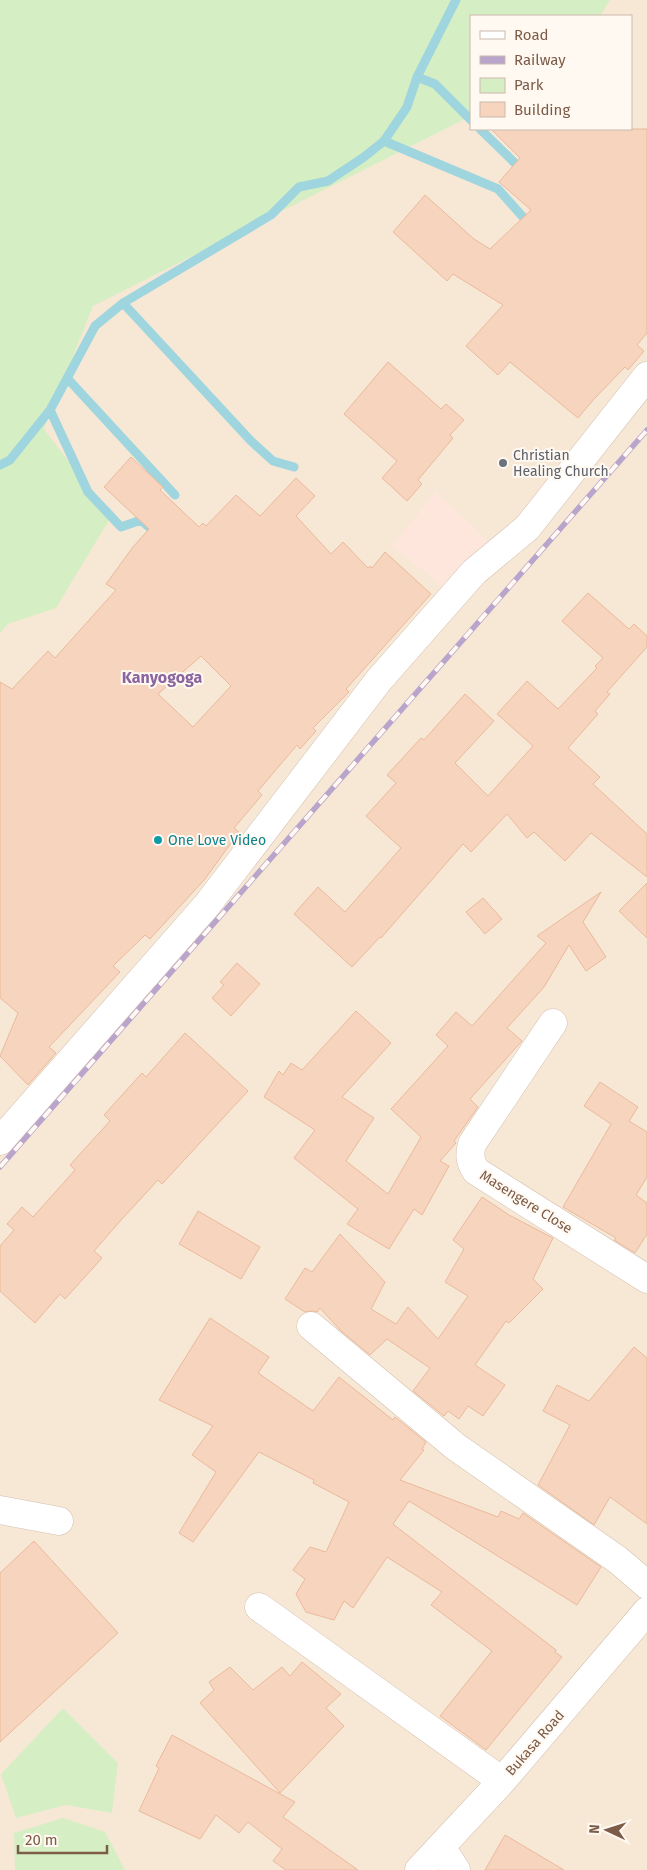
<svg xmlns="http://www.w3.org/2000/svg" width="647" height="1870" font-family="'Fira Sans',sans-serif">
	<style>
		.residential { fill: #f7e8d6; fill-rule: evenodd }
		.commercial { fill: #ffe6dc }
		.green { fill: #d6eec4 }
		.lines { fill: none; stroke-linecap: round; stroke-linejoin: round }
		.stream { stroke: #9fd5de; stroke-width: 9 }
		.building { fill: #f7d4bd; stroke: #ebb99c; fill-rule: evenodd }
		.minor-casing { stroke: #d5bfaf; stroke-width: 29 }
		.minor { stroke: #fff; stroke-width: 28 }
		.rail-casing { stroke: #b9a4cb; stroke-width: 5.5 }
		.rail { stroke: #fff9f1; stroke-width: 4; stroke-dasharray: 11; stroke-linecap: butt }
		.worship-dot { fill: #6b7280; stroke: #fff9f1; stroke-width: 2 }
		.culture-dot { fill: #0f9aa8; stroke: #fff9f1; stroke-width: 2 }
		.labels { text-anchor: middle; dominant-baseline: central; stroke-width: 4; stroke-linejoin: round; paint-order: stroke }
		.worship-label { font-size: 14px; fill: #5b616d; stroke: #fff9f1; text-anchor: start }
		.culture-label { font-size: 14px; fill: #0d838f; stroke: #fff9f1; text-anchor: start }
		.street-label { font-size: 14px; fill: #7c5b48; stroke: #fff9f1 }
		.quarter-label { font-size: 16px; font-weight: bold; fill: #8b659f; stroke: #fff9f1 }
	</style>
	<rect width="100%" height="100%" fill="#fef6e8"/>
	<path class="residential" d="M0 0H647V1870H0ZM471 16H631V129H471Z"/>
	<path class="commercial" d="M436 492 488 541 445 588 392 546Z"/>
	<path class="green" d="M0 0H610L600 16H471V116L93 306 44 429 111 517 56 608 8 624 0 633Z
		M63 1708 118 1763 112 1813 66 1805 16 1818 1 1774Z
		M63 1818 105 1832 125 1870H15L14 1833Z"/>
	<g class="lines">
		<path class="stream" d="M417 77 435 84 471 120
			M480 129 524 172
			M384 141 498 189 531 226
			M123 303 251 441 273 461 294 467
			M67 378 175 495
			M50 410 88 492 121 527 141 520 149 527
			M0 465 10 460 50 410 95 326 123 303 271 215 299 187 328 181 364 157 384 141 407 107 417 77 456 0"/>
	</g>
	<path class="building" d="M491 129H647V333L637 345 644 351 628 370 625 367 594 399 578 418 510 362 498 375 466 346 503 305 453 274 447 281 393 232 425 195 474 239 490 249 531 210 499 182 520 158Z
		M388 362 441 409 446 404 464 420 450 435 453 438 418 480 422 484 407 501 382 478 397 461 344 414Z
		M131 457 163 487 160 490 199 527 203 523 206 526 236 495 260 516 296 478 315 496 296 516 331 554 343 542 368 568 370 566 372 568 385 552 431 594 346 689 349 692 313 728 316 731 300 749 297 745 258 791 262 795 234 828 239 832 205 879 150 939 145 935 113 966 120 972 49 1047 56 1053 28 1085 0 1056 18 1013 0 998V682L12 689 48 651 55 658 116 590 106 584 133 547 149 529 104 487ZM201 656 231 686 193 727 158 694Z
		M588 593 629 629 634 624 647 636V647L607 692 610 694 595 711 598 714 568 748 600 777 593 784 647 834V877L591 833 565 861 534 832 527 838 507 814 471 852 463 844 381 938 380 937 352 967 294 914 318 887 345 912 401 848 366 816 396 783 387 775 421 738 424 740 465 694 494 721 455 763 488 796 533 746 497 714 527 681 558 709 597 668 595 666 603 658 562 621Z
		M647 883V938L619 911Z
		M601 892 583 922 606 957 586 971 569 945 544 987 507 1028 522 1041 470 1099 478 1107 454 1141 456 1143 440 1161 449 1166 422 1215 414 1209 389 1249 347 1224 358 1209 294 1158 315 1130 264 1097 279 1071 283 1075 291 1063 302 1070 356 1011 391 1043 342 1097 374 1118 346 1161 388 1194 421 1137 391 1109 448 1046 436 1035 456 1012 472 1026 546 943 537 936Z
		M483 898 502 919 485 934 466 912Z
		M237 963 260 984 231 1016 212 998 224 985 220 982Z
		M185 1033 248 1091 162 1184 158 1180 122 1219 94 1251 102 1258 65 1299 60 1294 35 1323 0 1291V1246L14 1230 7 1224 22 1207 33 1217 75 1170 70 1165 110 1121 104 1115 142 1073 146 1077Z
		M600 1082 638 1107 629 1121 647 1132V1177L636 1195 647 1203V1234L635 1253 614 1240 616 1238 563 1207 611 1124 584 1106Z
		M482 1197 509 1215 553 1238 533 1279 543 1289 509 1323 506 1321 475 1365 505 1385 483 1416 468 1406 459 1419 448 1411 444 1416 413 1391 430 1368 387 1339 370 1355 341 1331 320 1308 317 1312 313 1311 305 1312 285 1299 305 1268 312 1272 340 1234 385 1282 371 1309 396 1324 408 1307 438 1339 468 1296 445 1282 464 1249 453 1240Z
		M198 1211 260 1247 241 1279 179 1244Z
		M210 1318 269 1357 258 1373 313 1411 339 1377 393 1420 395 1417 426 1442 422 1449 424 1450 400 1480 498 1517 501 1511 519 1519 523 1513 601 1567 577 1605 409 1501 393 1524 556 1650 555 1652 562 1657 486 1750 440 1716 492 1651 431 1605 442 1592 387 1557 353 1608 344 1601 334 1620 306 1612 296 1594 305 1579 293 1570 310 1547 326 1552 349 1502 313 1483 314 1480 259 1452 193 1542 179 1533 216 1472 192 1455 213 1426 159 1400Z
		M634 1347 647 1358V1524L610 1497 594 1525 538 1485 570 1425 543 1411 557 1385 589 1401Z
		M34 1541 118 1633 0 1742V1573Z
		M302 1662 341 1694 326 1708 344 1726 280 1793 200 1703 214 1690 209 1682 230 1667 253 1690 282 1667 290 1676Z
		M172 1735 295 1802 283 1817 358 1870H286L273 1861 282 1849 248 1822 239 1833 216 1815 200 1839 139 1811 159 1768 156 1766Z
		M505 1835 564 1870H485Z"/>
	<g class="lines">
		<defs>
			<path id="minor" d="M553 1023 472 1144C469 1155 470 1162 476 1171L647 1279
				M0 1141 207 905 379 680 474 572 527 528 647 376
				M311 1326 456 1447 618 1560 647 1585
				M0 1510 59 1521
				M259 1607 502 1781
				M441 1847 456 1870
				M419 1870 502 1781 647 1611"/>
		</defs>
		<use href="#minor" class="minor-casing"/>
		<use href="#minor" class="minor"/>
		<defs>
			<path id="rail" d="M0 1167 647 430"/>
		</defs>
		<use href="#rail" class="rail-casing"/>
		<use href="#rail" class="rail"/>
	</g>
	<circle class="worship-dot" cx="503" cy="463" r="5"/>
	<circle class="culture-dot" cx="158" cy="840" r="5"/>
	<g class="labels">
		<g class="worship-label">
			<text x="513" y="455">Christian<tspan x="513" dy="16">Healing Church</tspan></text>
		</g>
		<g class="culture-label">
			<text x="168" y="840">One Love Video</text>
		</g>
		<g class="street-label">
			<text transform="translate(526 1202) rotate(32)">Masengere Close</text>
			<text transform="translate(535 1743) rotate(-49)">Bukasa Road</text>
		</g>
		<g class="quarter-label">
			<text x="162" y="677">Kanyogoga</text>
		</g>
	</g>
	<rect x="470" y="15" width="162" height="115" fill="#fff9f1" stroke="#cbbaad"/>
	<rect x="480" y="31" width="25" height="8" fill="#ffffff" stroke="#cbbaad"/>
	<text x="514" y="40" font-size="15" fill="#7c5b48">Road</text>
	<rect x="480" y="56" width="25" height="8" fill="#b9a4cb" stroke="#cbbaad"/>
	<text x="514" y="65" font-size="15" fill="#7c5b48">Railway</text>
	<rect x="480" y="78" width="25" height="15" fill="#d6eec4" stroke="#cbbaad"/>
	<text x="514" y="90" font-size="15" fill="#7c5b48">Park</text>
	<rect x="480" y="102" width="25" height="15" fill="#f7d4bd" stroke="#cbbaad"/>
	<text x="514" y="115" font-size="15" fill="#7c5b48">Building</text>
	<g transform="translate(607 1830) rotate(274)" stroke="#fff9f1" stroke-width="4" paint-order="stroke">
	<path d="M0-4L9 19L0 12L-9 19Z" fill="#7c5b48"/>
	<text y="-8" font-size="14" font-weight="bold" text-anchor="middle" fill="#7c5b48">N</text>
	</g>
	<path d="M18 1845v8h89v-8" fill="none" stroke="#7c5b48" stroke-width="2.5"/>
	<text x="25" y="1845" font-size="15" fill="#7c5b48" stroke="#fff9f1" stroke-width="4" paint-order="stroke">20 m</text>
</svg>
